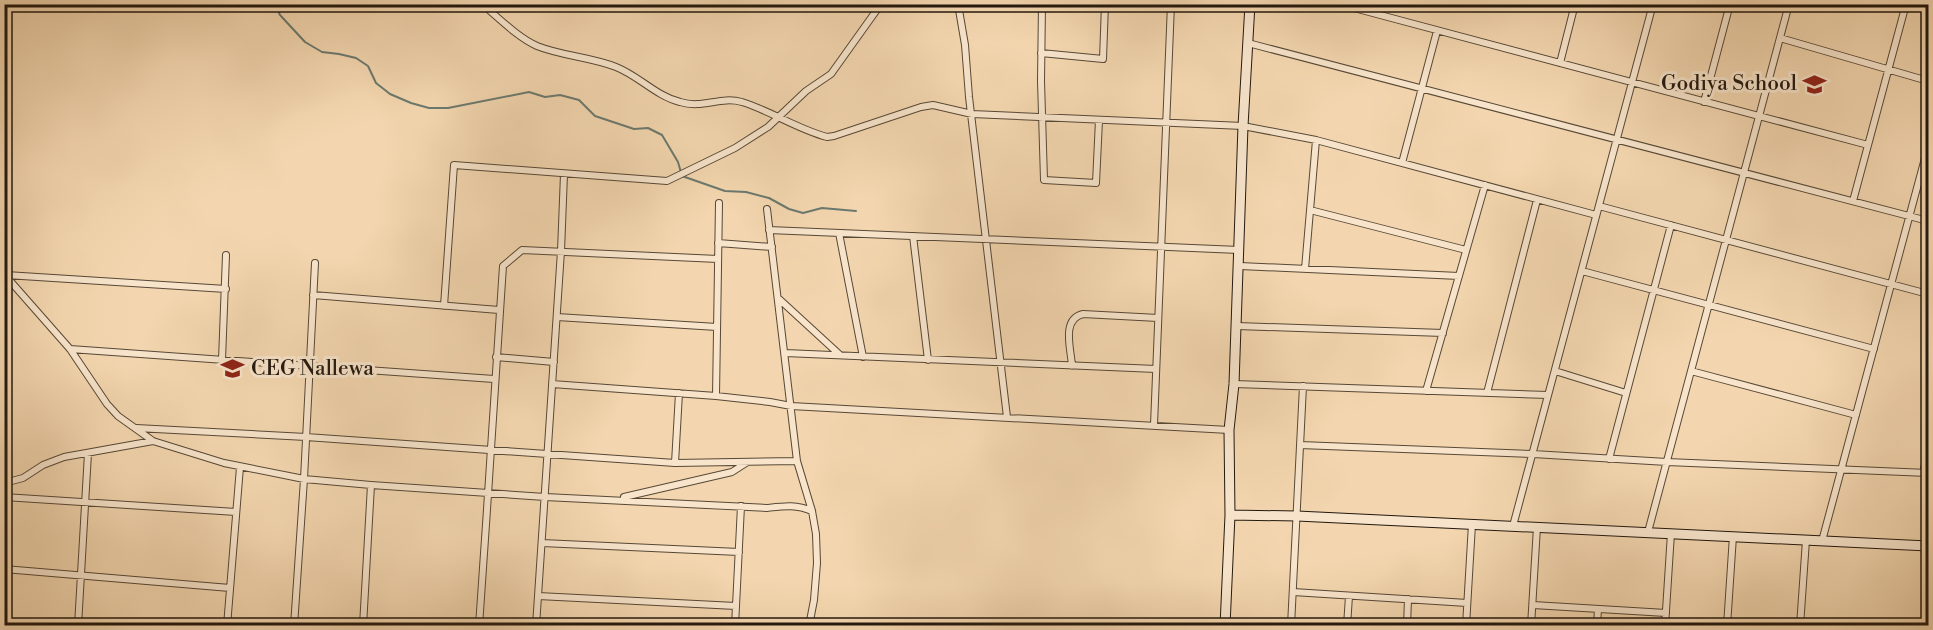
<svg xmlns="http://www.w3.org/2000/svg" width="1933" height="630" font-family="'Libre Bodoni',serif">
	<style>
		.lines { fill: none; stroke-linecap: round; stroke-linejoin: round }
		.stream { stroke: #6b796f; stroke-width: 2 }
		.street-casing { stroke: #574836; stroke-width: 8 }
		.secondary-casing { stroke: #23180e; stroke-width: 11 }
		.street { stroke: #f7e4cb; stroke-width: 6 }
		.secondary { stroke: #f7e4cb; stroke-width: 9 }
		.labels { text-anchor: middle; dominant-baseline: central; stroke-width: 6; stroke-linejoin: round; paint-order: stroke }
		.poi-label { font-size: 21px; fill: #23180e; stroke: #f7e4cb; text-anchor: end }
	</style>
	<rect width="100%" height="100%" fill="#f3d6af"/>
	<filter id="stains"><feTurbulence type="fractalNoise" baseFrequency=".00333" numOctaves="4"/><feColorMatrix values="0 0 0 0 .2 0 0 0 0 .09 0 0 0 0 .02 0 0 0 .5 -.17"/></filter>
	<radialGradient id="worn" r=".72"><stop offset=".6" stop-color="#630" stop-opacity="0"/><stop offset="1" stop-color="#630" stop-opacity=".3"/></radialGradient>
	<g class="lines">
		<path class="stream" d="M275 4 280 15 305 42 322 52 339 54 356 58 368 66 376 83 390 94 411 103 429 108H448L529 92 545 97 560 95 579 100 595 116 634 129 648 128 662 135 678 162 682 176 725 191 746 192 769 198 789 209 803 213 822 208 856 211"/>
		<defs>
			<path id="street" d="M482 4C499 18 517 37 537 46 562 56 591 57 616 67 639 76 656 96 680 102 704 109 719 96 742 102 771 111 797 129 827 137L834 136 921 107 933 105 972 114 1243 126 1316 140 1596 215
				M958 4 965 45 969 97 1007 417
				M1042 4 1041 81 1044 180 1096 183 1099 120
				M1339 4 1868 145
				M1919 4 1928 7
				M1780 38 1928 81
				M1248 43 1928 221
				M1041 53 1103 59 1105 4
				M1560 63 1575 4
				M1704 102 1730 4
				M1402 163 1437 31
				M1853 201 1906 4
				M1599 206 1928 294
				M767 209 797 461 812 511 816 534 817 563 814 600 809 626
				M1310 210 1466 250
				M769 230 1239 250
				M839 233 863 357
				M913 236 928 360
				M718 243 772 247
				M1240 266 1459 276
				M1305 269 1316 140
				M1582 271 1874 349
				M4 274 70 349 107 404 118 416 153 441 224 463 304 479 371 485 545 497 767 508C784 506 796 504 812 511
				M6 275 226 289
				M313 295 499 310
				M779 299 840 355
				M444 306 454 165 667 181 735 148 768 127 806 91 831 74 881 4
				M557 317 717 327
				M1237 326 1443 333
				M70 349 494 379
				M785 353 1156 369
				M496 357 554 362
				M222 360 226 255
				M1072 366C1071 349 1061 319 1083 314L1158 318
				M1555 371 1626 393
				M1691 371 1856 415
				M552 384 716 396 770 402 791 406 1229 430
				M1234 384 1548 395
				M1426 391 1485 185
				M1487 393 1537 200
				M716 396 719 203
				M1154 425 1171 4
				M136 428 306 437 675 463 797 461
				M1300 445 1533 454 1667 462 1928 473
				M1609 459 1671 225
				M675 463 679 393
				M1923 473 1928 452
				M4 483 23 478 43 465 64 457 153 441
				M4 497 236 512
				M624 497 732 472 746 463
				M1513 526 1653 4
				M1648 532 1789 4
				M1822 541 1928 147
				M542 543 739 552
				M4 569 230 588
				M1293 592 1467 603
				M538 596 736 606
				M1533 605 1666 613
				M78 626 88 453
				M227 626 240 467
				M294 626 304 479 315 263
				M363 626 371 485
				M479 626C488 506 494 385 503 266L522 250 718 259
				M536 626 561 251 564 174
				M735 626 741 506
				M1291 626 1303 386
				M1347 626 1349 596
				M1407 626 1408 599
				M1466 626 1472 524
				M1531 626 1537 527
				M1597 626 1598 609
				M1665 626 1671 533
				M1727 626 1733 536
				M1800 626 1806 540"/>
			<path id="secondary" d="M1230 515 1297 516 1928 546
				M1225 626 1230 515 1229 430 1234 384 1243 126 1250 4"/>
		</defs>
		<use href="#street" class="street-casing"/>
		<use href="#secondary" class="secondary-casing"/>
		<use href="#street" class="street"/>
		<use href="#secondary" class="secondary"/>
	</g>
	<defs>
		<symbol id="school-bare" viewBox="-9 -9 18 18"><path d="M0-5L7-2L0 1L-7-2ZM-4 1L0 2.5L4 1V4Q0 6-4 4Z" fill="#8f2418" stroke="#f7e4cb" stroke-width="2.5" paint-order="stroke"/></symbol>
	</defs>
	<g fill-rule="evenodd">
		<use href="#school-bare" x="1798" y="68" width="33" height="33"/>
		<use href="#school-bare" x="216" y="352" width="33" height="33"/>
	</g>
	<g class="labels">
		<g class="poi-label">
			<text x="1797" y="84">Godiya School</text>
			<text x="251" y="369" text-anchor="start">CEG Nallewa</text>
		</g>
	</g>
	<rect width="1933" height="630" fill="none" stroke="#f3d6af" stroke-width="24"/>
	<rect x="6" y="6" width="1921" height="618" fill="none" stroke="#23180e" stroke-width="3"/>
	<rect x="12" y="12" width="1909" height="606" fill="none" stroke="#23180e" stroke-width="1.5"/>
	<rect width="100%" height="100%" filter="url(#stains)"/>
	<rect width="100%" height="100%" fill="url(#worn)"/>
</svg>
